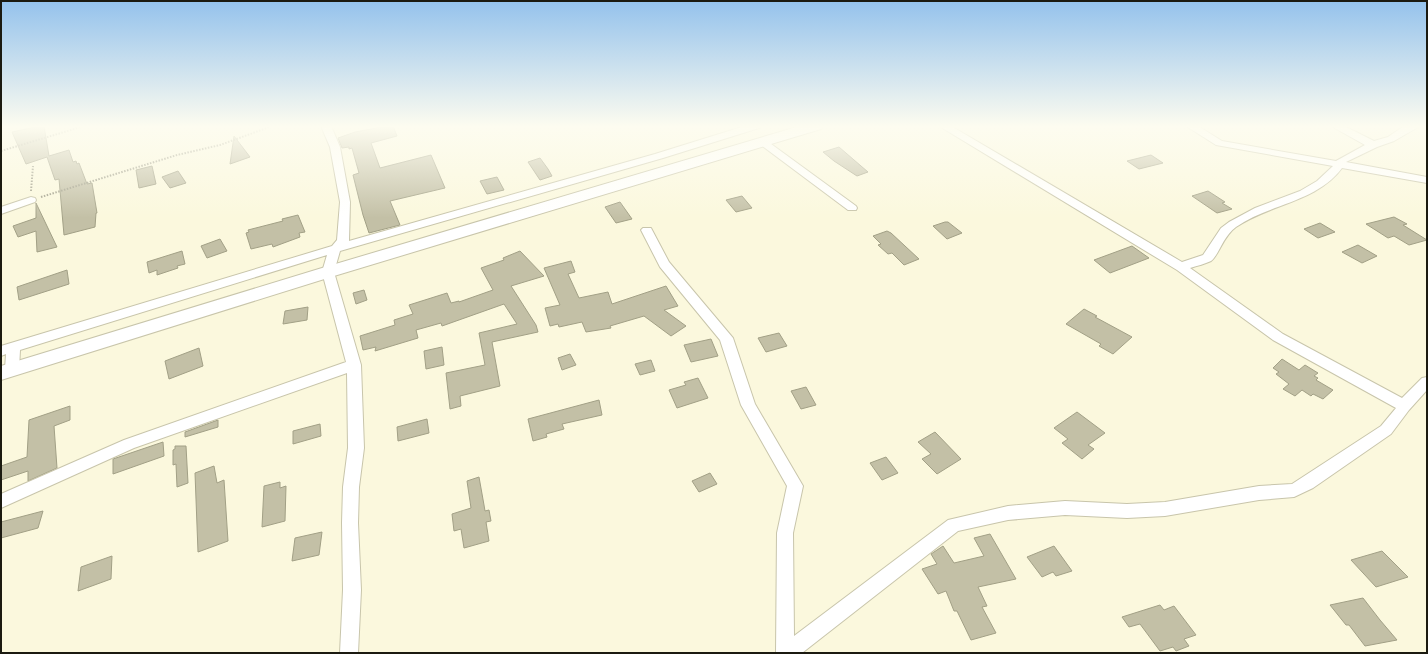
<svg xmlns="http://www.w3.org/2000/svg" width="1428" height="654" font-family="'Playfair Display',serif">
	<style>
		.building { fill: #c3c0a6; stroke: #a2a086 }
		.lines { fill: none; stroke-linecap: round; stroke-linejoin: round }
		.street-casing { stroke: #c8c5ab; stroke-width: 2 }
		.secondary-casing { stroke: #c8c5ab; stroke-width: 2 }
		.path { stroke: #a09e8a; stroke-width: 2; stroke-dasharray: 1.5 1.5; stroke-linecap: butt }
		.street { fill: #fff; fill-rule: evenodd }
		.secondary { fill: #fff; fill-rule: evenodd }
	</style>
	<rect width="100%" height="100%" fill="#fbf8dd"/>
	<path class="building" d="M40 126H44L49 156 69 150 73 162 76 161 77 164 79 163 87 184 92 183 97 213H96L95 227 64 235 59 179 55 180 47 157 26 164 12 132Z
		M387 126H393L397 136 371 143 380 168 431 155 445 188 390 201 400 225 369 233 363 215 353 175 359 173 352 148 349 149V147L342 148 338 138 355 132Z
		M234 136 250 157 230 164Z
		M839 147 868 172 857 176 834 161 823 152Z
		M1151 155 1163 163 1139 169 1127 161Z
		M540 158 548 169 552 176 540 180 528 162Z
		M152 166 156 184 139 188 136 170Z
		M178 171 186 183 170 188 162 177Z
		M497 177 504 190 487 194 480 181Z
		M1208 191 1225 202 1222 203 1232 209 1217 213 1192 196Z
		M742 196 752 208 736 212 726 200Z
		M620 202 632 219 616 223 605 207Z
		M36 203 57 247 37 252 36 231 18 237 13 226 36 218Z
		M298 215 305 232 299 233 300 237 273 247 272 244 251 249 246 233 249 232 248 230 283 221 282 219Z
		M1394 217 1407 224 1403 225 1427 240 1409 245 1394 236 1388 238 1366 224Z
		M945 222H948L962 233 947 239 933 226Z
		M1320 223 1335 232 1318 238 1304 229Z
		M887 231 891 233 919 259 904 265 892 253 888 254 878 245 881 244 873 236Z
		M220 239 227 251 207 258 201 246Z
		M1358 245 1377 256 1362 263 1342 252Z
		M1132 246 1149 258 1110 273 1094 260Z
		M182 251 185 264 177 266 178 268 157 275V270L149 273 147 262Z
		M520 251 544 276 511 286 536 325 538 332 492 342 500 386 460 396 461 406 450 409 446 373 485 365 479 333 517 324 504 304 442 326 441 323 416 330 418 338 375 351 376 347 363 350 360 336 395 325 394 320 413 314 409 305 447 293 451 303 459 301V302L493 290 481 268 504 260 503 258Z
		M571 261 575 272 568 274 579 298 608 292 612 304 666 286 678 306 664 310 686 326 671 336 644 316 610 326 611 328 586 332 582 322 559 327 558 324 550 326 545 308 560 305 544 268Z
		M67 270 69 284 19 300 17 287Z
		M364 290 367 300 356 304 353 293Z
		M308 307 307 320 283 324 285 311Z
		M1084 309 1097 316 1095 317 1132 337 1113 354 1099 346 1101 344 1066 324Z
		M779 333 787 346 766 352 758 338Z
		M711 339 718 356 691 362 684 345Z
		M442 347 444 365 426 369 424 351Z
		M199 348 203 366 169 379 165 361Z
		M570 354 576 365 562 370 558 358Z
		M1282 359 1299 370 1305 365 1318 373 1314 376 1318 378 1316 380 1333 390 1323 399 1313 394 1311 396 1302 390 1295 396 1283 389 1289 384 1276 374 1279 372 1273 368Z
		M651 360 655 371 640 375 635 364Z
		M698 378 708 398 677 408 669 390 686 385 684 382Z
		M806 387 816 405 801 409 791 391Z
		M599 400 602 415 562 424 564 429 546 434 547 437 533 441 528 419Z
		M70 406V420L54 426 57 468 28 481V471L1 480V466L27 457 29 420Z
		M1077 412 1105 433 1088 445 1094 449 1082 459 1062 443 1068 439 1054 428Z
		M427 419 429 433 398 441 397 427Z
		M218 420V427L185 437V432Z
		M320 424 321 436 293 444V431Z
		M935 432 961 459 937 474 922 459 931 454 918 442Z
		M163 442 164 456 113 474V459Z
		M175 446H186L188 483 177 487 176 464 173 465V450L175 449Z
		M886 457 898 473 882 480 870 463Z
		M214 466 217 483 224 480 228 541 198 552 195 473Z
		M710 473 717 484 699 492 692 481Z
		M479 477 484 505 485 511 489 510 491 521 486 522 489 541 464 548 461 529 454 531 452 514 471 508 467 481Z
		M280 482V488L286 486 285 521 262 527 264 486Z
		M43 511 38 528 1 538V522Z
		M322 532 319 555 292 561 295 538Z
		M990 534 1016 579 978 587 987 606 982 607 996 633 971 640 957 611H954L946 591 938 594 922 569 937 564 931 554 943 546 954 563 984 556 974 538Z
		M1054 546 1072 571 1056 576 1053 572 1042 577 1027 557Z
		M1382 551 1408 577 1376 587 1351 560Z
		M112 556 111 579 78 591 81 567Z
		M1363 598 1380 620 1397 640 1365 646 1349 625H1346L1330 605Z
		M1160 605 1164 610 1174 606 1196 635 1184 639 1189 646 1176 651 1173 647 1160 651 1140 624 1129 627 1122 617Z"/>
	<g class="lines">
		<defs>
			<path id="street" d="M321 126H331L340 147 350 202 349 241 655 154 745 126H761L759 128 663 158 340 251 334 272 361 365 364 448 359 487 358 523 361 590 358 653H340L343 590 342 523 343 487 348 448 347 373 134 448 1 508V494L124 440 346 362 322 272 327 255 20 350 19 369 17 373 12 374 7 373 5 369 6 354 1 356V346L332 246 337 240 340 202 330 147Z
				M939 126H951L1182 262 1203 255 1221 228 1229 222 1255 208 1300 191 1317 181 1333 166 1216 145 1186 126H1198L1222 141 1336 161 1365 145 1331 126H1344L1374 141 1388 137 1404 126H1420L1394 141 1377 147 1346 162 1427 177V183L1342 168C1317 202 1269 204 1236 227 1223 236 1219 255 1211 261 1205 264 1196 266 1190 268L1283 334 1402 398 1422 378 1427 377V390L1409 410 1391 434 1313 488 1294 497 1259 500 1165 516 1127 518 1065 515 1008 520 958 531 802 653H776L777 533 787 486 741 405 720 340 660 267 641 230 643 228H651L669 262 733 338 755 404 803 486 793 533 794 636 948 520 1008 506 1065 501 1127 504 1165 502 1259 486 1292 484 1381 426 1396 408 1273 340 1177 270Z
				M764 140 767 141 856 206 857 208 856 210H848L761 145 759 143 761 141Z
				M31 197 35 198 36 200 35 202 1 214V207Z"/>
			<path id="secondary" d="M800 126H823L821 129 334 276 1 380V366L322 268Z"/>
		</defs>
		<use href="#street" class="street-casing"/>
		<use href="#secondary" class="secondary-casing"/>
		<path class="path" d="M1 151 84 126
			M31 191 33 166
			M41 197 177 155 220 145 272 126"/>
		<use href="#street" class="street"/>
		<use href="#secondary" class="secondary"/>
	</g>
	<linearGradient id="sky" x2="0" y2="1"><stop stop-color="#94c2ec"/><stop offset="0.58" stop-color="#fdfcf0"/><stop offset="1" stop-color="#fdfcf0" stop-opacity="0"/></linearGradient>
	<rect width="1428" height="218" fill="url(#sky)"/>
	<rect width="1428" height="654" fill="none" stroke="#1b1a10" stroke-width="4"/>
</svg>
